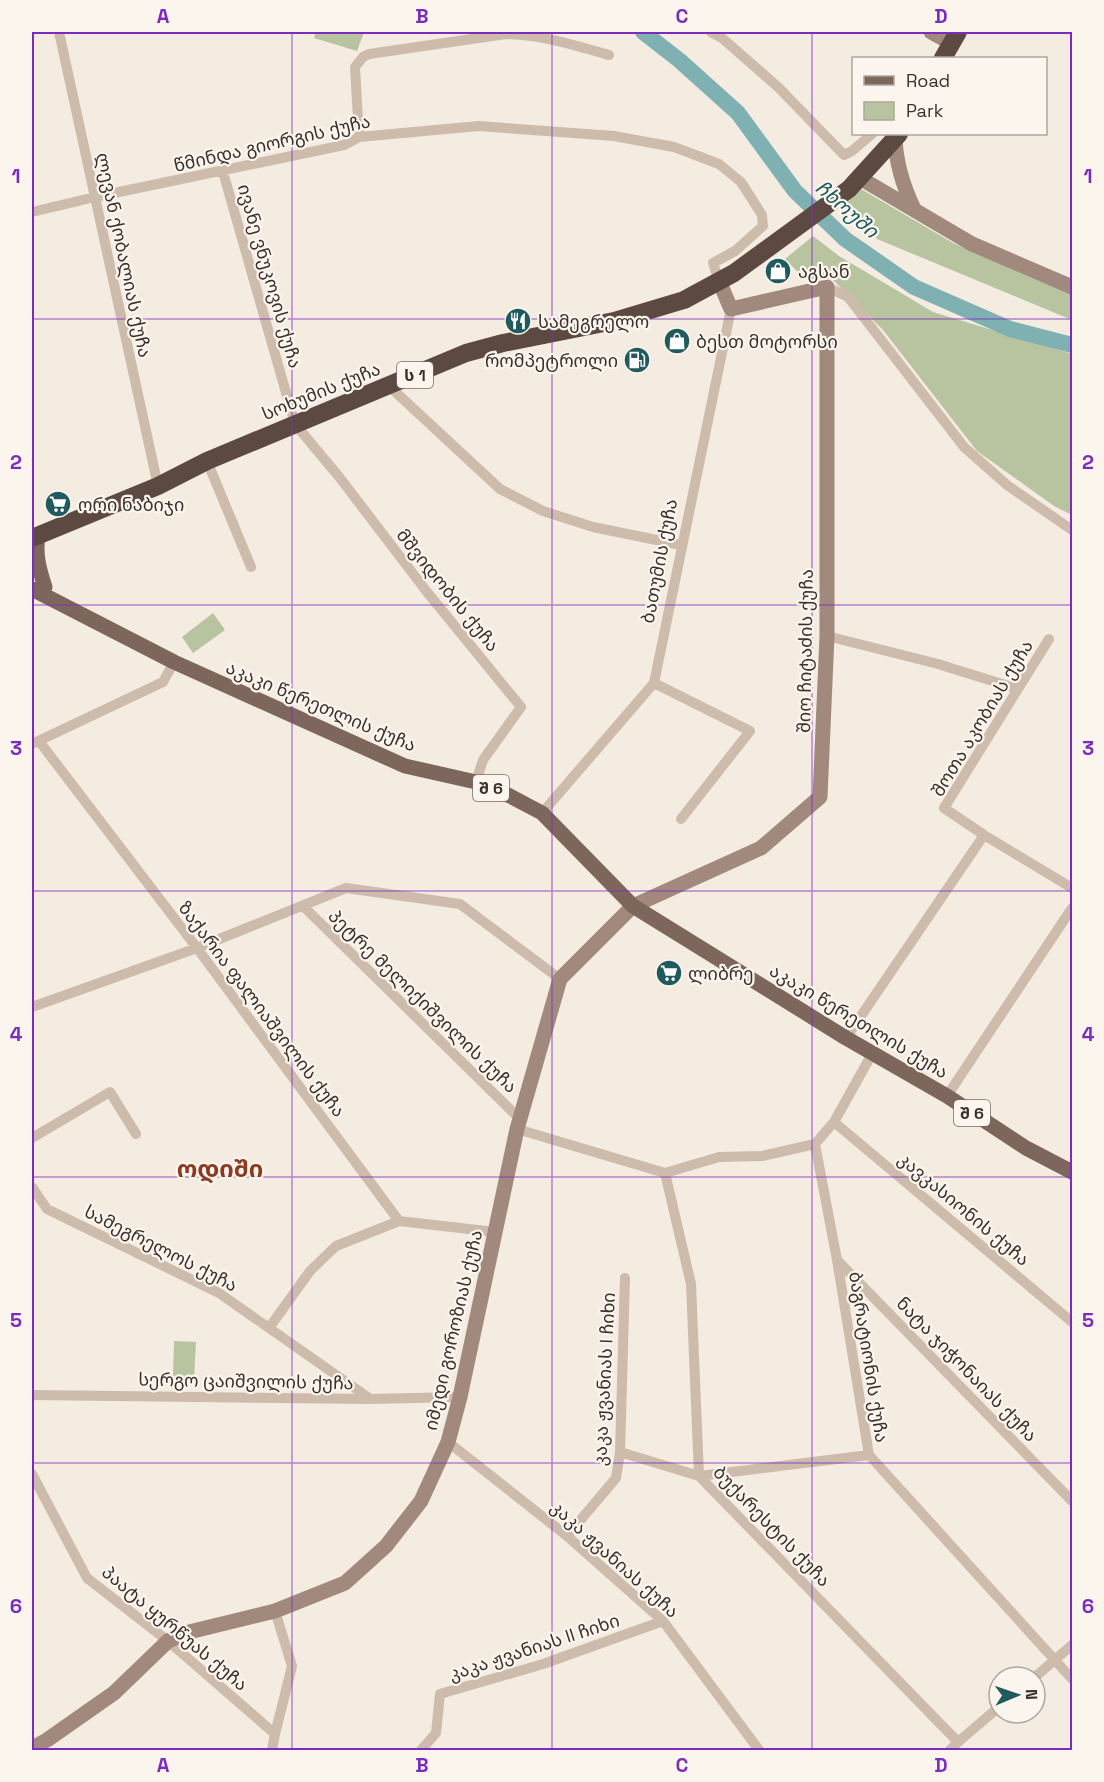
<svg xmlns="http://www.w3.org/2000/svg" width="1104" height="1782" font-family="'Space Grotesk','Noto Sans Georgian',sans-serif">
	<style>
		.green { fill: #b8c4a0 }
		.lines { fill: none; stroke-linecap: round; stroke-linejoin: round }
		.river { stroke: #7fb0b2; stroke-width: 16 }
		.street { stroke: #cdbbac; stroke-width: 10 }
		.secondary { stroke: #a18a7d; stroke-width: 15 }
		.primary { stroke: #7d675c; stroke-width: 15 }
		.highway { stroke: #5c4a42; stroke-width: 18 }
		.grid { fill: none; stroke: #7b2cbf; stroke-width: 1.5; stroke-opacity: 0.55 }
		.labels { text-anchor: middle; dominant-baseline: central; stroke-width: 4.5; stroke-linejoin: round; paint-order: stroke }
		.shield { fill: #fbf5ee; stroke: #756b66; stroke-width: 1.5 }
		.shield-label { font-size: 16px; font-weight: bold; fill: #3b302b }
		.street-label { font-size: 18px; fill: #3b302b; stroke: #fbf5ee }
		.poi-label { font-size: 18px; fill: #3b302b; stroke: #fbf5ee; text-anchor: start }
		.water-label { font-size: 20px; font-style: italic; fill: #1f5a5e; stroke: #fbf5ee }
		.district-label { font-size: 24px; font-weight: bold; fill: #8c3b22; stroke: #fbf5ee }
		.neatline { fill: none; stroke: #7b2cbf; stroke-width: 2 }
		.grid-label { font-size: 20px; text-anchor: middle; font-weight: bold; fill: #7b2cbf }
	</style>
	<rect width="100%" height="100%" fill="#f4ebe1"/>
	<path class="green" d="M316 32H364L357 51 314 38Z
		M861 189 953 243 1072 295V320L877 239 844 205Z
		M813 236 839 256 933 312 1072 354V515L1054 506 977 451 883 330 832 279 804 278 785 259Z
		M213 613 225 630 193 653 182 637Z
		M174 1341 196 1342 194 1379 173 1377Z"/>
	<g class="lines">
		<path class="river" d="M643 32 679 60 738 113 795 191 845 239 914 287 1010 329 1072 345"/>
		<path class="street" d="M59 32 158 486
			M711 32 722 38 778 87 844 155 852 151 872 134
			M359 137 355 67 363 57 369 54 506 34C542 35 575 45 609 55
			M223 172 295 424 340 478 427 592 521 707 483 760 476 782
			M32 212 95 197 344 145 359 137 479 126 614 136 674 147 719 164 741 182 762 215 763 226 735 251 713 263 719 281
			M827 287 848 297 964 447 1007 485 1072 530
			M389 386 500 489 543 511 593 527 681 545
			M207 461 251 567
			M827 636 938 664 1018 689
			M1049 639 944 808 984 835 1072 888
			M654 683 750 731 681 819
			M39 741 197 948 399 1221 495 1232
			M32 744 163 682 174 662
			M542 813 654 683 731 309
			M303 906 520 1119
			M32 1007 197 948 346 888 460 904 560 979
			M846 1038 984 835
			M947 1096 1072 908
			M834 1122 1072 1322
			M517 1129 665 1173 719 1157 762 1156 815 1144 834 1122 873 1052
			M32 1138 110 1092 136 1134
			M815 1144 837 1260 869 1455 1072 1679
			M665 1173 691 1284 699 1476 958 1742
			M32 1187 47 1209 219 1293 369 1398
			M837 1260 1072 1501
			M269 1328 310 1271 336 1246 399 1221
			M32 1395 369 1399 460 1397
			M448 1442 567 1536 663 1621 759 1750
			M620 1452 699 1476 869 1455
			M32 1474 87 1578 168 1641 275 1734 272 1750
			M567 1536 616 1478 620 1452 625 1278
			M1035 1677 1072 1645
			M275 1734 292 1666 275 1611
			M421 1750 436 1733 440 1694 543 1664 663 1621
			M950 1750 958 1742 999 1707"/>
		<path class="secondary" d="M931 32 951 43
			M895 138C896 164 903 186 914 209
			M860 178 972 244 1072 287
			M32 1748 47 1740 114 1693 168 1641 189 1632 275 1611 345 1583 386 1546 421 1501 448 1442 460 1397 517 1129 560 979 633 906 761 848 820 797 827 636V287L731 309 719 281"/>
		<path class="primary" d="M38 536C35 554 39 569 45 587
			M32 589 174 662 405 766 476 782 510 796 542 813 633 906 846 1038 947 1096 1026 1148 1072 1172"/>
		<path class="highway" d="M943 58 958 32
			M32 538 158 486 207 461 466 353 503 343 614 321 684 300 734 273 849 189 899 134"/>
	</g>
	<path class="grid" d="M292 32V1750M552 32V1750M812 32V1750M32 319H1072M32 605H1072M32 891H1072M32 1177H1072M32 1463H1072"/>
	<defs>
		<symbol id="shop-disc" viewBox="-11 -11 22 22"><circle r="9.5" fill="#1f5a5e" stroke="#fbf5ee"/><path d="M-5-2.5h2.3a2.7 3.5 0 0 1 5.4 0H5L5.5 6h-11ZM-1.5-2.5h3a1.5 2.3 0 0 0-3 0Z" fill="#fff"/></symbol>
		<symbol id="restaurant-disc" viewBox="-11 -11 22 22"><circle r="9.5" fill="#1f5a5e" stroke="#fbf5ee"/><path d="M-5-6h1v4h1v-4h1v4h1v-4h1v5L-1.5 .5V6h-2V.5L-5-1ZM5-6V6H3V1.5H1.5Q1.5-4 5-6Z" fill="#fff"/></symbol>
		<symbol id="fuel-disc" viewBox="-11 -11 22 22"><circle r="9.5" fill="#1f5a5e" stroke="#fbf5ee"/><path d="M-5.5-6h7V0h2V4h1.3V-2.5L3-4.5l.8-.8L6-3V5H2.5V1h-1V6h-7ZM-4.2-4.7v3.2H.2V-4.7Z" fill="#fff"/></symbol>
		<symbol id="supermarket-disc" viewBox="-11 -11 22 22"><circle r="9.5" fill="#1f5a5e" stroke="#fbf5ee"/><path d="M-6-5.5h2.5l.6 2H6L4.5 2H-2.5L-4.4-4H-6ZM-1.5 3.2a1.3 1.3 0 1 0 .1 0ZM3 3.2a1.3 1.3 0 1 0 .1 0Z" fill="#fff"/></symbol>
	</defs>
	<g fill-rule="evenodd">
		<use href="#shop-disc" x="763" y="256" width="30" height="30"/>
		<use href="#restaurant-disc" x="503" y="306" width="30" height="30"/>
		<use href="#shop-disc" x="662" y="326" width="30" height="30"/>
		<use href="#fuel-disc" x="622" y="345" width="30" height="30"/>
		<use href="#supermarket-disc" x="43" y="489" width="30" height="30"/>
		<use href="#supermarket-disc" x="654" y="958" width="30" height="30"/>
	</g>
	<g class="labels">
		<g class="shield">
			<rect x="397" y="362" width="36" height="26" rx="4.5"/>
			<rect x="473" y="775" width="36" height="26" rx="4.5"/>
			<rect x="954" y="1100" width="36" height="26" rx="4.5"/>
		</g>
		<g class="shield-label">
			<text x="415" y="375">ს 1</text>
			<text x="491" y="788">შ 6</text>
			<text x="972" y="1113">შ 6</text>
		</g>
		<g class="street-label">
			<text transform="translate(272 143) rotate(-13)">წმინდა გიორგის ქუჩა</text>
			<text transform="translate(124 255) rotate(78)">ლევან ქობალიას ქუჩა</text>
			<text transform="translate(270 276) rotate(74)">ივანე ვნუკოვის ქუჩა</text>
			<text transform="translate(321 391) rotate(-22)">სოხუმის ქუჩა</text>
			<text transform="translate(659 561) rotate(-79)">ბათუმის ქუჩა</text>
			<text transform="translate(448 590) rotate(51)">მშვიდობის ქუჩა</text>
			<text transform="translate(805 651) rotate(-89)">შიო ჩიტაძის ქუჩა</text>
			<text transform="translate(321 706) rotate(23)">აკაკი წერეთლის ქუჩა</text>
			<text transform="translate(982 718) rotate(-59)">შოთა აკობიას ქუჩა</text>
			<text transform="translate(423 1001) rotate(44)">პეტრე მელიქიშვილის ქუჩა</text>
			<text transform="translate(262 1009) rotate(53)">ზაქარია ფალიაშვილის ქუჩა</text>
			<text transform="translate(859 1021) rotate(31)">აკაკი წერეთლის ქუჩა</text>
			<text transform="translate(964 1209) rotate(40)">კავკასიონის ქუჩა</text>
			<text transform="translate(161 1248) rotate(27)">სამეგრელოს ქუჩა</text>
			<text transform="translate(453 1330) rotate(-77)">იმედი გოროზიას ქუჩა</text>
			<text transform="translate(869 1357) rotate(81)">ბაგრატიონის ქუჩა</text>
			<text transform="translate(967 1369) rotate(46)">ნატა ჯიჭონაიას ქუჩა</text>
			<text transform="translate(604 1379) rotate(-87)">კაკა ჟვანიას I ჩიხი</text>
			<text transform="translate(246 1381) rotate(1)">სერგო ცაიშვილის ქუჩა</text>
			<text transform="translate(772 1526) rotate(46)">ბუქარესტის ქუჩა</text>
			<text transform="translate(615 1559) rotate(42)">კაკა ჟვანიას ქუჩა</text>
			<text transform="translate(175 1628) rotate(40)">პაატა ყურწუას ქუჩა</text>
			<text transform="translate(534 1647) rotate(-18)">კაკა ჟვანიას II ჩიხი</text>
		</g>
		<g class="poi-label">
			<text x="798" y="271">აგსან</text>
			<text x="538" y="321">სამეგრელო</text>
			<text x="696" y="341">ბესთ მოტორსი</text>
			<text x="618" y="360" text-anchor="end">რომპეტროლი</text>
			<text x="78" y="504">ორი ნაბიჯი</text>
			<text x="688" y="973">ლიბრე</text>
		</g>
		<g class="water-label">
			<text transform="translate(847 209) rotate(41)">ჩხოუში</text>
		</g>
		<g class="district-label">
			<text x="220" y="1168">ოდიში</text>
		</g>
	</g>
	<rect width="1104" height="1782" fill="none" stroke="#fbf5ee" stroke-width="66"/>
	<rect x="852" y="57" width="195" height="78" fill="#fbf5ee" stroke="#aea6a0" stroke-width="1.5"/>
	<rect x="864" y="76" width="30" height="9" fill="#7d675c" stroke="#aea6a0" stroke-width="1.5"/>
	<text x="906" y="87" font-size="18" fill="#3b302b">Road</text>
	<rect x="864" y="102" width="30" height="18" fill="#b8c4a0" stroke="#aea6a0" stroke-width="1.5"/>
	<text x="906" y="117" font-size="18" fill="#3b302b">Park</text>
	<g transform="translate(1017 1695) rotate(88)"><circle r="28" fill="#fbf5ee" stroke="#aea6a0" stroke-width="1.5"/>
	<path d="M0-4.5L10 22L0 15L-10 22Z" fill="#1f5a5e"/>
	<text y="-9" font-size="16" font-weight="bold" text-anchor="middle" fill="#3b302b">N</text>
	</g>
	<rect x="33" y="33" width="1038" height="1716" class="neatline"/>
	<g class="grid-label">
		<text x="163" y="23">A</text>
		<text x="422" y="23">B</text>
		<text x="682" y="23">C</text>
		<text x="941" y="23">D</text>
		<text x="16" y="183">1</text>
		<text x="1088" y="183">1</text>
		<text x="16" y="469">2</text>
		<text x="1088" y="469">2</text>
		<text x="16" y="755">3</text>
		<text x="1088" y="755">3</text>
		<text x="16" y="1041">4</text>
		<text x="1088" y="1041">4</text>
		<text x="16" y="1327">5</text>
		<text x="1088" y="1327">5</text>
		<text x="16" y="1613">6</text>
		<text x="1088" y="1613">6</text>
		<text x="163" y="1772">A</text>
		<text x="422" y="1772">B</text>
		<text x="682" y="1772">C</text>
		<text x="941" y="1772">D</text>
	</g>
</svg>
